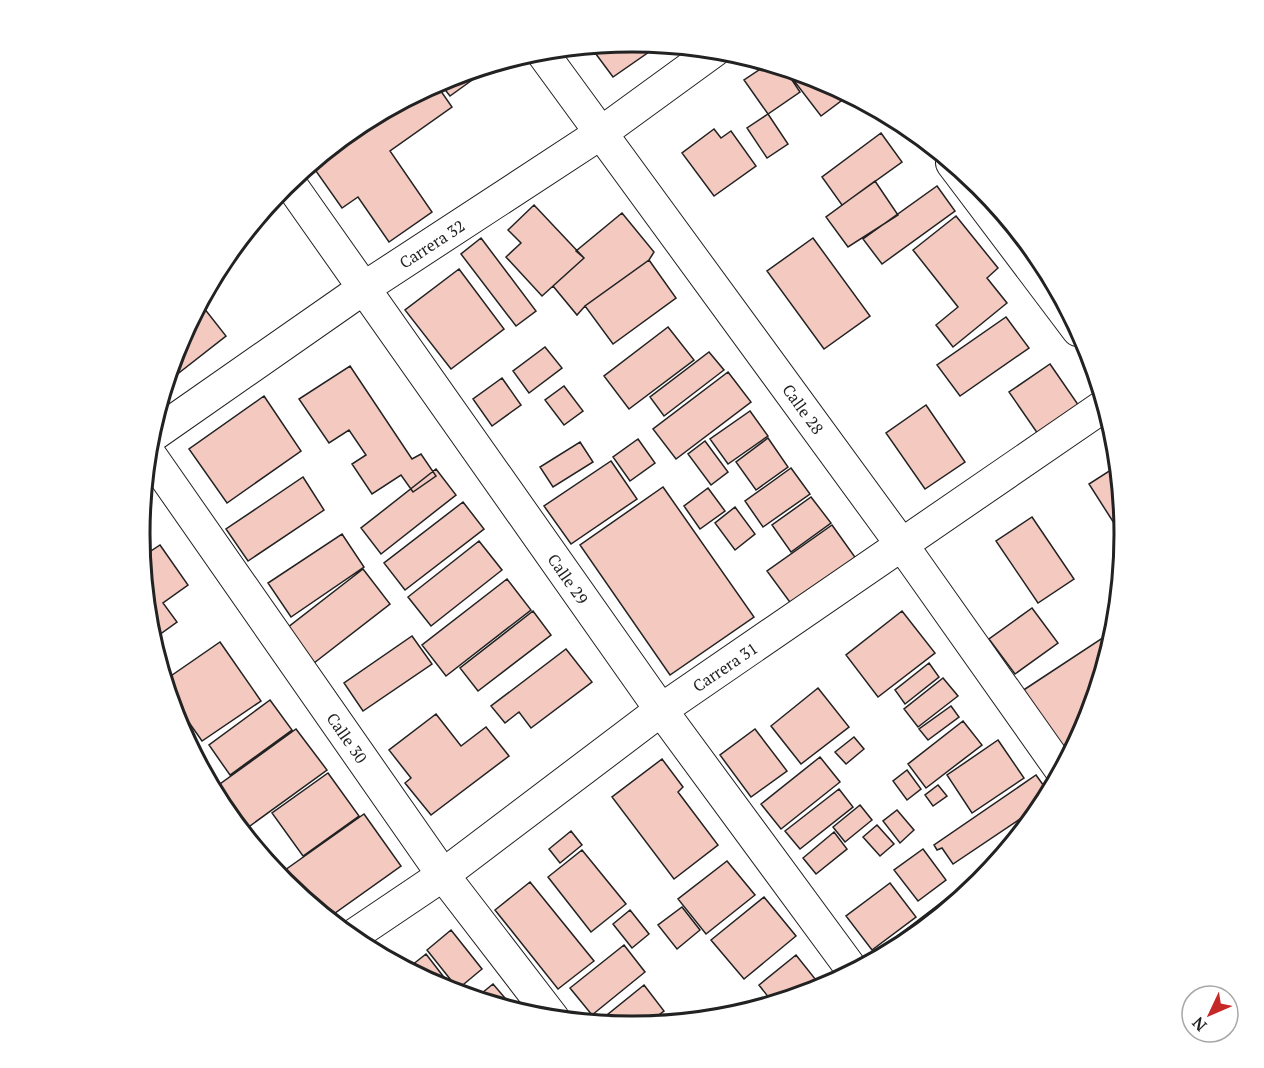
<svg xmlns="http://www.w3.org/2000/svg" width="1264" height="1068" font-family="'PT Serif',serif">
	<style>
		.building { fill: #f3c9c0; stroke: #222; stroke-width: 1.5 }
		.lines { fill: none; stroke-linecap: round; stroke-linejoin: round }
		.minor-casing { stroke: #222; stroke-width: 34 }
		.minor { stroke: #fff; stroke-width: 32 }
		.labels { text-anchor: middle; dominant-baseline: central; stroke-width: 4.5; stroke-linejoin: round; paint-order: stroke }
		.street-label { font-size: 16px; fill: #222; stroke: #fff }
		.rim { fill: none; stroke: #222; stroke-width: 3 }
	</style>
	<rect width="100%" height="100%" fill="#fff"/>
	<path class="building" d="M632 42 659 45 613 77 590 46Z
		M768 64 784 68 800 92 768 114 744 80Z
		M493 65 450 96 439 82 444 79Z
		M785 69 821 80 849 95 821 116Z
		M436 84 452 107 390 151 432 212 389 242 358 197 342 208 311 164 359 125Z
		M768 114 788 144 767 158 747 128Z
		M714 129 721 138 731 131 756 166 714 196 682 153Z
		M881 133 902 162 842 205 822 177Z
		M875 181 898 215 848 247 826 217Z
		M937 186 955 211 882 264 863 239Z
		M534 205 584 258 542 296 506 257 521 243 508 230Z
		M622 213 654 252 649 260 585 306 577 315 553 286 584 258 576 251Z
		M956 216 998 268 987 278 1007 303 953 347 936 325 958 307 913 250Z
		M481 238 536 311 516 326 461 254Z
		M813 238 870 316 824 349 767 271Z
		M649 260 676 298 613 344 585 306Z
		M459 269 504 329 451 369 405 310Z
		M200 303 226 336 166 383 178 345Z
		M1006 317 1029 348 960 396 937 365Z
		M668 327 694 360 629 409 604 376Z
		M545 347 562 368 529 393 513 371Z
		M709 352 724 370 664 416 650 397Z
		M1050 364 1079 406 1038 434 1009 392Z
		M350 366 412 459 421 454 436 476 413 492 401 475 372 494 352 464 366 455 349 430 329 443 299 399Z
		M728 372 751 402 676 459 653 429Z
		M502 378 521 405 492 426 473 399Z
		M564 386 583 411 564 425 545 400Z
		M264 396 301 451 227 503 189 449Z
		M926 405 965 462 925 489 886 433Z
		M750 411 768 436 728 464 710 439Z
		M768 438 788 467 756 490 736 462Z
		M638 439 655 463 630 481 613 457Z
		M705 441 728 472 711 485 688 454Z
		M580 442 593 462 553 487 540 467Z
		M611 461 637 499 571 544 544 506Z
		M1117 466 1123 528 1119 531 1089 484Z
		M791 468 810 494 763 527 745 501Z
		M436 469 456 495 381 554 361 528Z
		M303 477 324 510 248 561 226 529Z
		M663 487 754 617 670 675 580 545Z
		M708 488 725 511 700 529 684 506Z
		M811 497 831 523 791 552 772 525Z
		M463 502 484 529 405 590 384 563Z
		M735 507 755 534 735 550 715 523Z
		M1032 517 1074 579 1038 603 996 541Z
		M832 525 857 560 792 605 767 571Z
		M342 534 364 567 291 617 268 583Z
		M479 541 502 570 431 626 408 597Z
		M160 545 188 585 163 603 177 622 152 640 149 630 142 557Z
		M363 569 390 604 314 663 287 628Z
		M507 579 531 610 446 676 422 645Z
		M1032 608 1058 643 1015 674 989 639Z
		M533 611 551 635 478 691 460 668Z
		M902 611 935 653 878 697 846 655Z
		M1107 635 1111 642 1086 723 1066 761 1016 695Z
		M412 636 432 664 363 711 344 683Z
		M220 642 261 701 202 741 169 694 165 680Z
		M566 649 592 682 531 728 519 712 505 723 491 706Z
		M929 663 939 677 905 704 895 690Z
		M943 678 958 696 918 727 904 709Z
		M818 688 849 727 801 764 771 726Z
		M270 700 292 730 230 775 209 745Z
		M951 706 959 717 928 740 919 729Z
		M436 714 461 746 486 727 509 756 431 815 405 783 411 778 389 750Z
		M963 721 982 745 926 788 908 764Z
		M296 729 327 770 243 831 223 807 213 789Z
		M755 729 787 771 751 797 720 755Z
		M854 737 864 749 846 764 835 752Z
		M998 740 1024 778 972 813 947 775Z
		M820 757 840 782 781 829 761 804Z
		M662 759 683 787 678 792 718 845 674 879 612 797Z
		M907 770 921 789 907 800 893 781Z
		M328 773 359 816 303 856 272 813Z
		M1036 775 1049 793 1044 803 953 864 942 848 937 850 934 845Z
		M938 785 947 796 933 806 925 795Z
		M839 789 853 807 800 849 785 831Z
		M860 805 872 820 845 842 833 827Z
		M897 810 914 830 900 843 883 821Z
		M364 814 401 866 328 918 278 875Z
		M877 825 894 844 880 856 863 837Z
		M571 831 582 845 560 863 549 849Z
		M834 832 847 849 816 874 803 858Z
		M923 849 946 880 918 901 894 870Z
		M582 850 626 904 591 932 548 877Z
		M727 861 755 895 706 934 678 899Z
		M530 882 594 961 558 989 495 910Z
		M890 883 916 917 872 950 846 916Z
		M959 889 964 895 905 943 876 959 873 955Z
		M764 897 796 936 744 979 711 940Z
		M682 907 700 930 677 949 658 925Z
		M630 910 649 934 632 948 613 924Z
		M451 930 482 969 458 989 427 950Z
		M624 945 645 972 592 1015 570 988Z
		M426 954 453 989 451 991 407 969Z
		M796 955 816 980 795 996 773 1003 759 985Z
		M493 984 511 1005 508 1008 476 998Z
		M644 985 664 1011 647 1024 632 1026 597 1023Z"/>
	<g class="lines">
		<defs>
			<path id="minor" d="M541 51 902 545 1061 770
				M952 163 1078 330
				M289 182 661 710 853 971
				M149 438 364 288 601 133 715 50
				M148 452 443 875 553 1018
				M351 937 443 875 661 710 1105 405"/>
		</defs>
		<use href="#minor" class="minor-casing"/>
		<use href="#minor" class="minor"/>
	</g>
	<g class="labels">
		<g class="street-label">
			<text transform="translate(432 244) rotate(-33)">Carrera 32</text>
			<text transform="translate(803 409) rotate(54)">Calle 28</text>
			<text transform="translate(568 579) rotate(55)">Calle 29</text>
			<text transform="translate(725 667) rotate(-34)">Carrera 31</text>
			<text transform="translate(347 738) rotate(55)">Calle 30</text>
		</g>
	</g>
	<path d="M0 0H1264V1068H0ZM150 534a482 482 0 1 1 964 0a482 482 0 1 1-964 0Z" fill="#fff" fill-rule="evenodd"/>
	<path class="rim" d="M150 534a482 482 0 1 1 964 0a482 482 0 1 1-964 0Z"/>
	<g transform="translate(1210 1014) rotate(226)"><circle r="28" fill="#ffffff" stroke="#a7a7a7" stroke-width="1.5"/>
	<path d="M0-4.5L10 22L0 15L-10 22Z" fill="#c62828"/>
	<text y="-9" font-size="16" font-weight="bold" text-anchor="middle" fill="#222222">N</text>
	</g>
</svg>
